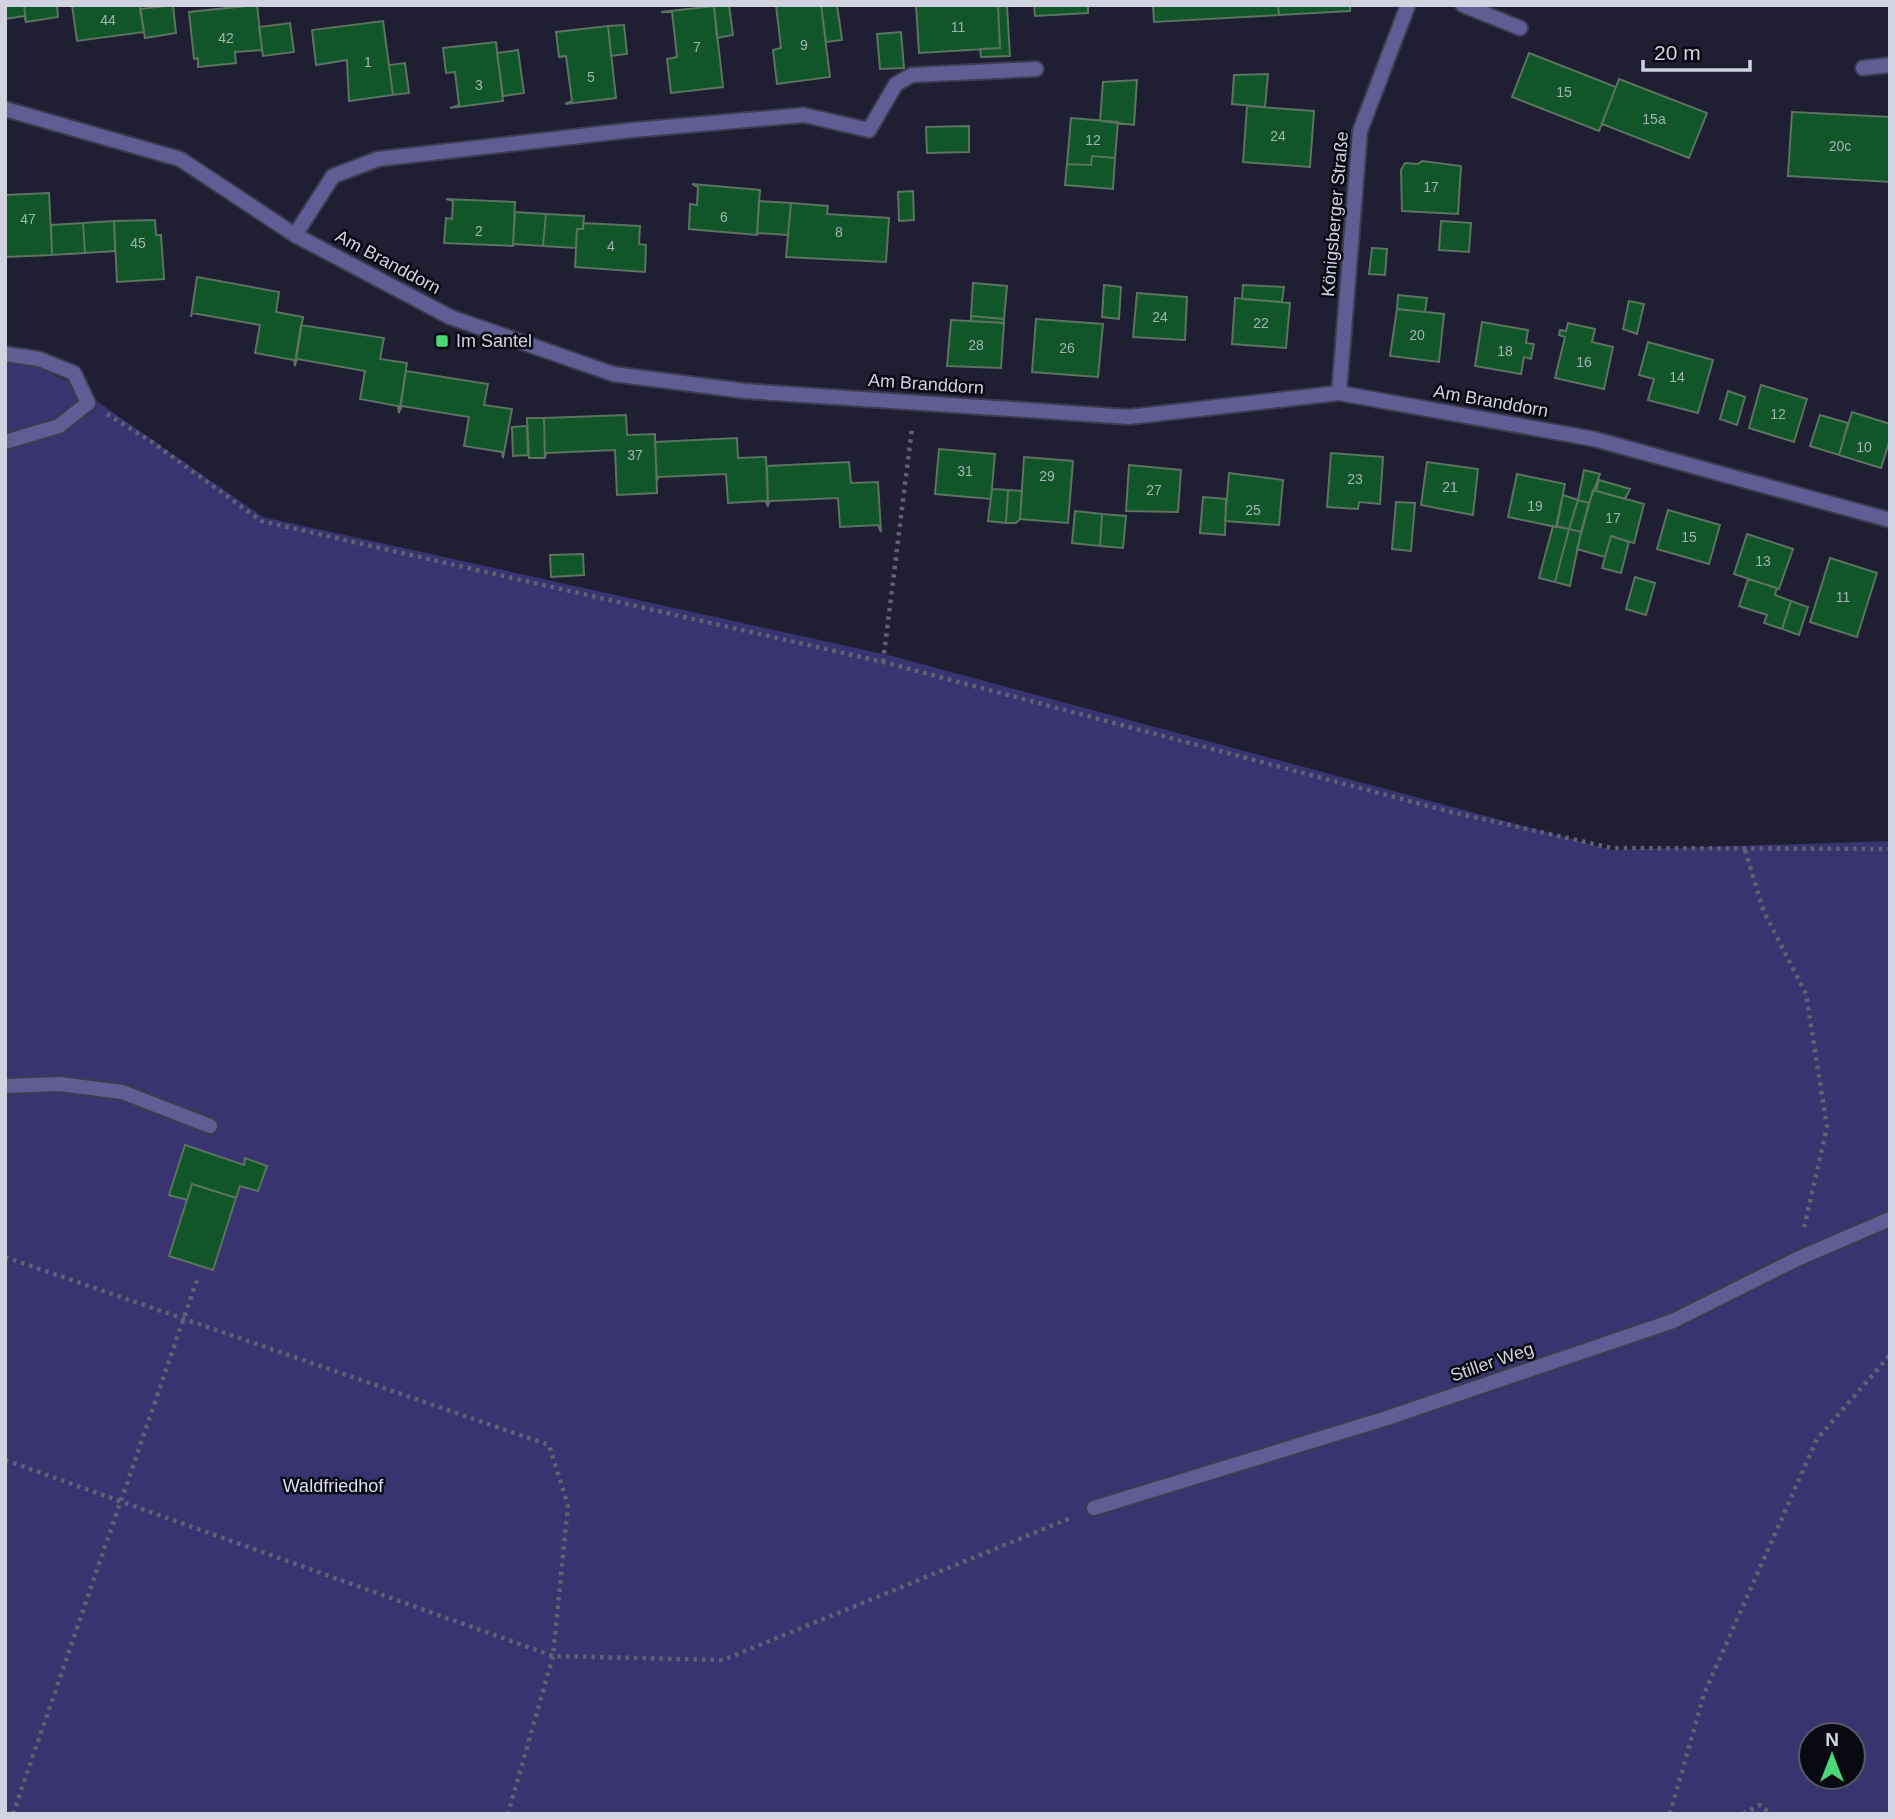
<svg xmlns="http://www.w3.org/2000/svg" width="1895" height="1819" font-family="Helvetica,sans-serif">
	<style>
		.green { fill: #393370; fill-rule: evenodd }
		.building { fill: #105629; stroke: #5b7360; stroke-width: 2 }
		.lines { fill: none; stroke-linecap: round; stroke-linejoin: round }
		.lane-casing { stroke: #3c3b4f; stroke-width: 18 }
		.street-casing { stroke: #3c3b4f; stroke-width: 18 }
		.path { stroke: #616173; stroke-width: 4.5; stroke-dasharray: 3.5 5; stroke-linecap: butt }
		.lane { stroke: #5f5d93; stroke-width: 14 }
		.street { stroke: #5f5d93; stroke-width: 14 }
		.poi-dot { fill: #4bd677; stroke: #090913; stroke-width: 2.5 }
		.labels { text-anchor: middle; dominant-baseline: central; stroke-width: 5; stroke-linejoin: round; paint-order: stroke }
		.number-label { font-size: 14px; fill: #a2b4b3 }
		.street-label { font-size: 18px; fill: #d2d3e1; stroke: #090913 }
		.poi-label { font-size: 18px; fill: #d2d3e1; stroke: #090913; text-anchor: start }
		.park-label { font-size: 18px; fill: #dedff6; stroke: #090913 }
	</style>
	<rect width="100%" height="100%" fill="#1f1e33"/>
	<path class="green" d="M5 362 35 366 68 381 263 517 892 656 1612 850 1890 841V1814H5ZM1811 1735H1853V1777H1811Z"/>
	<path class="building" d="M5 5H24L26 22 24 16 5 19Z
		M24 5H57L58 17 26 22Z
		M72 5H140L144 32 77 41Z
		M173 5 176 33 145 38 140 9Z
		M257 5 262 50 235 52 236 63 198 67V58L194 59 189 12Z
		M729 5 733 35 717 38 714 6Z
		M776 5H821L830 77 777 84 773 50 781 48Z
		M821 5H837L842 40 826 42Z
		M916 5H998L1000 48 919 53Z
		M1034 5H1088V13L1035 16Z
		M1153 5H1278L1279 15 1154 22Z
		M1278 5H1350V11L1279 15Z
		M714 6 723 87 671 93 667 59 677 57 672 12H661Z
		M998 6H1007L1010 56 981 57 980 49 1000 48Z
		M383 21 393 95 349 101 347 60 316 65 312 30Z
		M290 23 294 52 263 56 259 27Z
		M624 25 627 54 611 56 608 26Z
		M608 26 616 98 565 104 572 101 566 56 559 57 556 32Z
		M901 32 904 68 880 69 877 34Z
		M496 42 503 101 450 108 459 105 455 72 446 73 443 48Z
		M518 50 524 93 503 96 497 53Z
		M1529 53 1616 87 1599 131 1512 97Z
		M405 63 409 93 393 95 389 65Z
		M1268 74 1265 107 1232 104 1234 75Z
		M1619 79 1707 113 1689 158 1602 124Z
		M1137 80 1134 125 1100 121 1103 82Z
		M1247 106 1314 111 1310 167 1243 162Z
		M1792 112 1890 117V182L1788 176Z
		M1071 118 1118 122 1115 158 1092 156 1091 165 1067 164Z
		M969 126V152L927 153 926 127Z
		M1092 156 1115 158 1113 189 1065 185 1067 164 1091 165Z
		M1422 161 1461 166 1458 214 1402 211 1401 170 1405 163 1418 164Z
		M692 184 760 190 757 235 689 229 690 204 697 205 698 187Z
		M913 191 914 220 899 221 898 192Z
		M49 193 52 255 6 257 5 195Z
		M446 199 515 202 513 246 444 243 446 218 452 219 453 201Z
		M759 201 791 203 788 235 757 233Z
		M791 203 828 206 827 214 889 218 886 262 786 257Z
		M515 212 546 214 543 246 513 244Z
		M546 214 584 216 583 229H577L576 248 543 246Z
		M155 220 156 235H161L164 279 117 282 114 221Z
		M114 221 115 251 85 253 83 223Z
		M1441 221 1471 223 1469 252 1439 250Z
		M83 223 85 253 52 255 51 225Z
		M583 223 640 226 639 244 646 245 645 272 575 267 577 229H583Z
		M1372 248 1387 249 1385 275 1369 274Z
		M197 277 279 292 276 312 303 317 295 366 294 360 255 353 260 325 192 313 191 317Z
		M973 283 1007 286 1004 319 971 316Z
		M1104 285 1121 287 1119 319 1102 317Z
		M1243 285 1284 287 1282 302 1242 299Z
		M1137 293 1187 297 1185 340 1133 337Z
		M1398 295 1427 298 1425 312 1397 309Z
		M1235 298 1290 303 1286 348 1232 344Z
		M1629 301 1644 304 1637 334 1623 329Z
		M1397 309 1444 314 1439 362 1390 356Z
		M971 316 1004 319V323L971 321Z
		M1036 319 1103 324 1098 377 1032 372Z
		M951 320 1004 323 1001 368 947 366Z
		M1482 322 1528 330 1526 343 1534 344 1531 359 1524 357 1521 374 1475 366Z
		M1568 323 1595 329 1592 342 1613 347 1604 389 1555 378 1565 337 1559 335 1560 330 1566 331Z
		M301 325 384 338 380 359 407 363 399 413 398 406 360 399 365 371 298 359 295 363Z
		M1648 342 1713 360 1698 413 1648 400 1654 379 1639 375Z
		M406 371 488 384 484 405 512 409 503 458 502 452 464 446 469 417 402 406 400 410Z
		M1761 385 1807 399 1794 442 1749 428Z
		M1728 391 1745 397 1737 425 1720 419Z
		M1852 412 1890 424V439L1881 468 1839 455Z
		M626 415 627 435 655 434 657 493 617 495 615 450 546 453 545 458 544 418Z
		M1820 415 1848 423 1839 455 1810 446Z
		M527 418H544L545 458H529Z
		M527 426 528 455 513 456 512 427Z
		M737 438 738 458 766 457 768 507 766 501 728 503 726 474 658 477 657 481 655 442Z
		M939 449 995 454 991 499 935 494Z
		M1331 453 1383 457 1380 504 1359 502 1358 509 1327 507Z
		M1024 457 1073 461 1068 523 1020 519Z
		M849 462 851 483 878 482 881 532 878 525 840 527 838 498 770 501 768 505 767 466Z
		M1427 462 1478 469 1473 515 1421 505Z
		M1129 465 1181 470 1178 512 1126 511Z
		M1584 470 1600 474 1589 503 1578 500Z
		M1229 473 1283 480 1279 525 1225 521Z
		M1517 474 1565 484 1556 527 1508 517Z
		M1599 480 1630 489 1625 499 1596 491Z
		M992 489 1008 490 1006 523 988 521Z
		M1008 490 1022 491 1020 519 1016 523H1006Z
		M1593 490 1644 504 1634 543 1611 536 1605 557 1577 549Z
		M1563 495 1578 500 1569 529 1557 526Z
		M1203 497 1226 499 1225 535 1200 533Z
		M1578 500 1589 503 1581 532 1569 529Z
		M1396 502 1415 503 1411 551 1392 549Z
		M1668 510 1720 525 1709 564 1657 549Z
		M1075 511 1102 514 1100 546 1072 543Z
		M1102 514 1126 516 1123 548 1100 546Z
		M1553 526 1569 529 1555 582 1539 578Z
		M1569 529 1581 532 1570 586 1555 582Z
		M1747 534 1793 549 1779 589 1734 574Z
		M1611 536 1629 542 1621 573 1602 568Z
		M583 554 584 575 551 577 550 555Z
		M1830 558 1877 573 1857 637 1810 622Z
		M1635 577 1655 583 1646 615 1626 609Z
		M1748 579 1777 588 1775 595 1791 601 1782 629 1764 623 1767 615 1739 606Z
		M1791 601 1808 607 1799 635 1782 629Z
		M185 1145 244 1165 245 1158 267 1166 258 1191 240 1186 236 1198 192 1184 187 1200 169 1195Z
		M192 1184 236 1198 213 1270 169 1256Z"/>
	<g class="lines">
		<defs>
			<path id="lane" d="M1463 5 1520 28
				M869 130 896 84 912 75 1036 69
				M5 442 59 426 88 403
				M5 1086 59 1084 122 1092 210 1126"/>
			<path id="street" d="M1863 68 1890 65
				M5 109 180 159 295 235 450 317 613 374 745 391 1129 417 1339 393 1594 439 1890 520
				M295 235 333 176 378 159 633 130 804 115 869 130
				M5 354 39 359 74 373 88 403
				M1339 393 1360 131 1408 5
				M1094 1508 1387 1418 1673 1321 1797 1259 1890 1219"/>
		</defs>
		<use href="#lane" class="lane-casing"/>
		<use href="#street" class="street-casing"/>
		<path class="path" d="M107 414 152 442 261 521 883 662 1447 811 1612 848 1890 849
			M883 662 912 428
			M1745 850 1764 912 1806 994 1827 1127 1804 1228
			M5 1257 549 1445 568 1505 553 1656 508 1814
			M5 1460 553 1656 723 1660 1073 1517
			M13 1814 197 1280
			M1670 1814 1704 1694 1817 1439 1890 1355
			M1743 1814 1760 1805 1771 1814"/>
		<use href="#lane" class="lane"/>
		<use href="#street" class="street"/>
	</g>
	<rect class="poi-dot" x="435" y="334" width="14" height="14" rx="3.5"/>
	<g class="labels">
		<g class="number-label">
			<text x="108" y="20">44</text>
			<text x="958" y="27">11</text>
			<text x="226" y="38">42</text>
			<text x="804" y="45">9</text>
			<text x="697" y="47">7</text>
			<text x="368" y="62">1</text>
			<text x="591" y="77">5</text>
			<text x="479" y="85">3</text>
			<text x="1564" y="92">15</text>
			<text x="1654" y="119">15a</text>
			<text x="1278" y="136">24</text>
			<text x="1093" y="140">12</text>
			<text x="1840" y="146">20c</text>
			<text x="1431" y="187">17</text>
			<text x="724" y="217">6</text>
			<text x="28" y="219">47</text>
			<text x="479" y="231">2</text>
			<text x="839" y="232">8</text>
			<text x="138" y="243">45</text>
			<text x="611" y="246">4</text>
			<text x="1160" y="317">24</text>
			<text x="1261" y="323">22</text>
			<text x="1417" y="335">20</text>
			<text x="976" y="345">28</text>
			<text x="1067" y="348">26</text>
			<text x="1505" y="351">18</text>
			<text x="1584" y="362">16</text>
			<text x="1677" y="377">14</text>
			<text x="1778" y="414">12</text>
			<text x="1864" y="447">10</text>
			<text x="635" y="455">37</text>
			<text x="965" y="471">31</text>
			<text x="1047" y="476">29</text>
			<text x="1355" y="479">23</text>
			<text x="1450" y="487">21</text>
			<text x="1154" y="490">27</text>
			<text x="1535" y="506">19</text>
			<text x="1253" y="510">25</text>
			<text x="1613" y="518">17</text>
			<text x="1689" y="537">15</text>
			<text x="1763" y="561">13</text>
			<text x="1843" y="597">11</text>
		</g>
		<g class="street-label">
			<text transform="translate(1335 214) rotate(-85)">Königsberger Straße</text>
			<text transform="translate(388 262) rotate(28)">Am Branddorn</text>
			<text transform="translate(926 384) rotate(4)">Am Branddorn</text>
			<text transform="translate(1491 401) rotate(10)">Am Branddorn</text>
			<text transform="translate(1492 1362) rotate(-19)">Stiller Weg</text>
		</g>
		<g class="poi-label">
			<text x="456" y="341">Im Santel</text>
		</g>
		<g class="park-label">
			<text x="333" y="1486">Waldfriedhof</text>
		</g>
	</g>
	<rect width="1895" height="1819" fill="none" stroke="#d2d3e1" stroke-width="14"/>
	<g transform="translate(1832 1756)"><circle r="33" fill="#090913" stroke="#595a65" stroke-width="2"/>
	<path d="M0-5L12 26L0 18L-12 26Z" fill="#4bd677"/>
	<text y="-10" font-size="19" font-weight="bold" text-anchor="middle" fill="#d2d3e1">N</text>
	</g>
	<path d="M1643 60v10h107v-10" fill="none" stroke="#d2d3e1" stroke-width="3.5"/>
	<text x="1654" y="60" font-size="21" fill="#d2d3e1" stroke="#090913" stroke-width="5" paint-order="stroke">20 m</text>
</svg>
